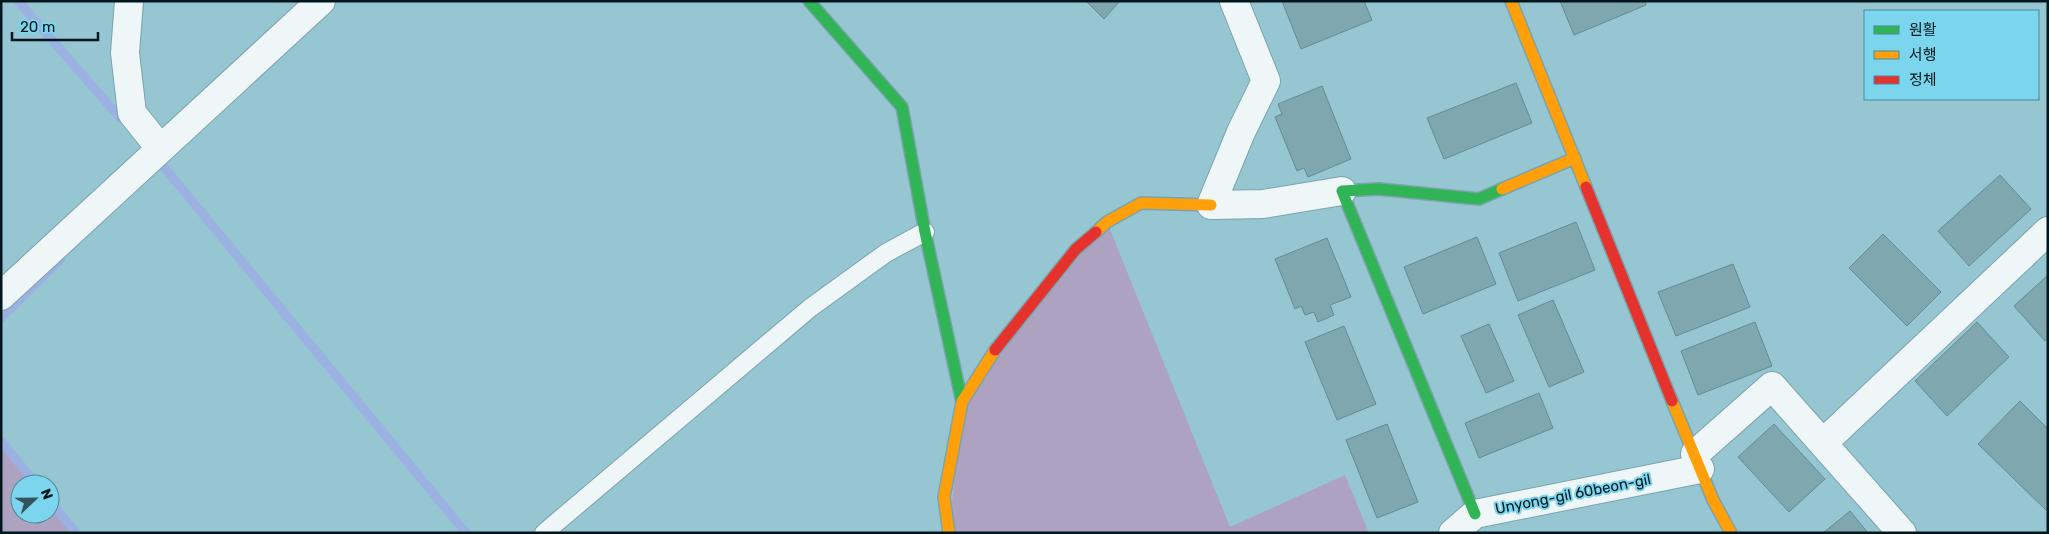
<svg xmlns="http://www.w3.org/2000/svg" width="2049" height="534" font-family="Rubik,'Noto Sans KR',sans-serif">
	<style>
		.green { fill: #ada3c1 }
		.lines { fill: none; stroke-linecap: round; stroke-linejoin: round }
		.stream { stroke: #9ab1e2; stroke-width: 9 }
		.building { fill: #7ea7b0; stroke: #668a93 }
		.lane-casing { stroke: #7ca3ad; stroke-width: 20 }
		.street-casing { stroke: #7ca3ad; stroke-width: 30 }
		.fast-casing { stroke: #7ca3ad; stroke-width: 14 }
		.slow-casing { stroke: #7ca3ad; stroke-width: 14 }
		.jam-casing { stroke: #7ca3ad; stroke-width: 14 }
		.path { stroke: #becdd1; stroke-width: 3; stroke-dasharray: 1 4; stroke-linecap: butt }
		.lane { stroke: #eff6f8; stroke-width: 18 }
		.street { stroke: #eff6f8; stroke-width: 28 }
		.fast { stroke: #30b455; stroke-width: 11 }
		.slow { stroke: #ff9f0a; stroke-width: 11 }
		.jam { stroke: #e5322d; stroke-width: 11 }
		.labels { text-anchor: middle; dominant-baseline: central; stroke-width: 4; stroke-linejoin: round; paint-order: stroke }
		.street-label { font-size: 15px; fill: #00161d; stroke: #7bd5ec }
	</style>
	<rect width="100%" height="100%" fill="#95c6d2"/>
	<path class="green" d="M1107 222 1230 527 1345 475 1369 533H949L962 402Z
		M1 446 33 484H20V514H50V505L72 533H1Z"/>
	<g class="lines">
		<path class="stream" d="M18 1 121 119
			M155 165 159 161 466 533
			M1 318 61 259
			M1 441 36 484
			M50 501 76 533"/>
	</g>
	<path class="building" d="M1086 1H1120L1104 19Z
		M1282 1H1364L1372 20 1301 49Z
		M1560 1H1645L1646 5 1574 35Z
		M1516 83 1532 123 1444 159 1427 118Z
		M1322 86 1351 159 1308 177 1304 168 1297 171 1275 117 1282 114 1278 104Z
		M2000 175 2031 209 1969 266 1938 231Z
		M1576 222 1595 270 1518 301 1499 253Z
		M1883 234 1941 292 1907 326 1849 268Z
		M1477 237 1496 284 1423 314 1404 267Z
		M1327 238 1351 297 1330 305 1334 315 1318 322 1314 312 1305 315 1301 306 1295 309 1275 259Z
		M1733 264 1750 307 1676 336 1658 292Z
		M2048 275V339L2045 341 2014 306Z
		M1553 300 1584 372 1549 387 1518 315Z
		M1755 322 1772 366 1698 395 1681 351Z
		M1977 322 2009 357 1947 416 1915 381Z
		M1489 324 1514 381 1486 393 1461 336Z
		M1344 326 1376 404 1337 420 1305 342Z
		M1539 393 1553 428 1479 458 1465 423Z
		M2020 401 2048 429V512L1978 444Z
		M1387 424 1418 502 1377 518 1346 440Z
		M1774 424 1825 479 1789 512 1738 457Z
		M1850 511 1868 533H1823Z"/>
	<g class="lines">
		<defs>
			<path id="lane" d="M544 533 810 308 886 253 925 232"/>
			<path id="street" d="M129 1 125 53 132 113 160 148
				M1234 1 1266 81 1241 132 1211 205 1263 204 1342 191
				M1 296 321 1
				M1823 443 2048 231
				M1695 454 1772 386 1902 533
				M1453 533 1475 514 1700 469"/>
			<path id="fast" d="M809 1 902 107 925 232 962 402
				M1475 514 1342 191 1379 189 1479 199 1502 189"/>
			<path id="slow" d="M1511 1 1586 187
				M1502 189 1575 158
				M1096 232 1107 222 1141 203 1211 205
				M1672 401 1713 500 1731 533
				M949 533 944 497 962 402 995 350"/>
			<path id="jam" d="M1586 187 1672 401
				M995 350 1076 249 1096 232"/>
		</defs>
		<use href="#lane" class="lane-casing"/>
		<use href="#street" class="street-casing"/>
		<use href="#fast" class="fast-casing"/>
		<use href="#slow" class="slow-casing"/>
		<use href="#jam" class="jam-casing"/>
		<path class="path" d="M1 530 5 533"/>
		<use href="#lane" class="lane"/>
		<use href="#street" class="street"/>
		<use href="#fast" class="fast"/>
		<use href="#slow" class="slow"/>
		<use href="#jam" class="jam"/>
	</g>
	<g class="labels">
		<g class="street-label">
			<text transform="translate(1573 494) rotate(-11)">Unyong-gil 60beon-gil</text>
		</g>
	</g>
	<rect width="2049" height="534" fill="none" stroke="#00161d" stroke-width="5"/>
	<rect x="1864" y="10" width="175" height="90" fill="#7bd5ec" stroke="#4a8999"/>
	<rect x="1874" y="26" width="25" height="8" fill="#30b455" stroke="#4a8999"/>
	<text x="1909" y="35" font-size="15" fill="#00161d">원활</text>
	<rect x="1874" y="51" width="25" height="8" fill="#ff9f0a" stroke="#4a8999"/>
	<text x="1909" y="60" font-size="15" fill="#00161d">서행</text>
	<rect x="1874" y="76" width="25" height="8" fill="#e5322d" stroke="#4a8999"/>
	<text x="1909" y="85" font-size="15" fill="#00161d">정체</text>
	<g transform="translate(35 499) rotate(68)"><circle r="24" fill="#7bd5ec" stroke="#4a8999"/>
	<path d="M0-4L9 19L0 12L-9 19Z" fill="#34545c"/>
	<text y="-8" font-size="14" font-weight="bold" text-anchor="middle" fill="#00161d">N</text>
	</g>
	<path d="M12 32v8h86v-8" fill="none" stroke="#00161d" stroke-width="2.5"/>
	<text x="20" y="32" font-size="15" fill="#00161d" stroke="#7bd5ec" stroke-width="4" paint-order="stroke">20 m</text>
</svg>
